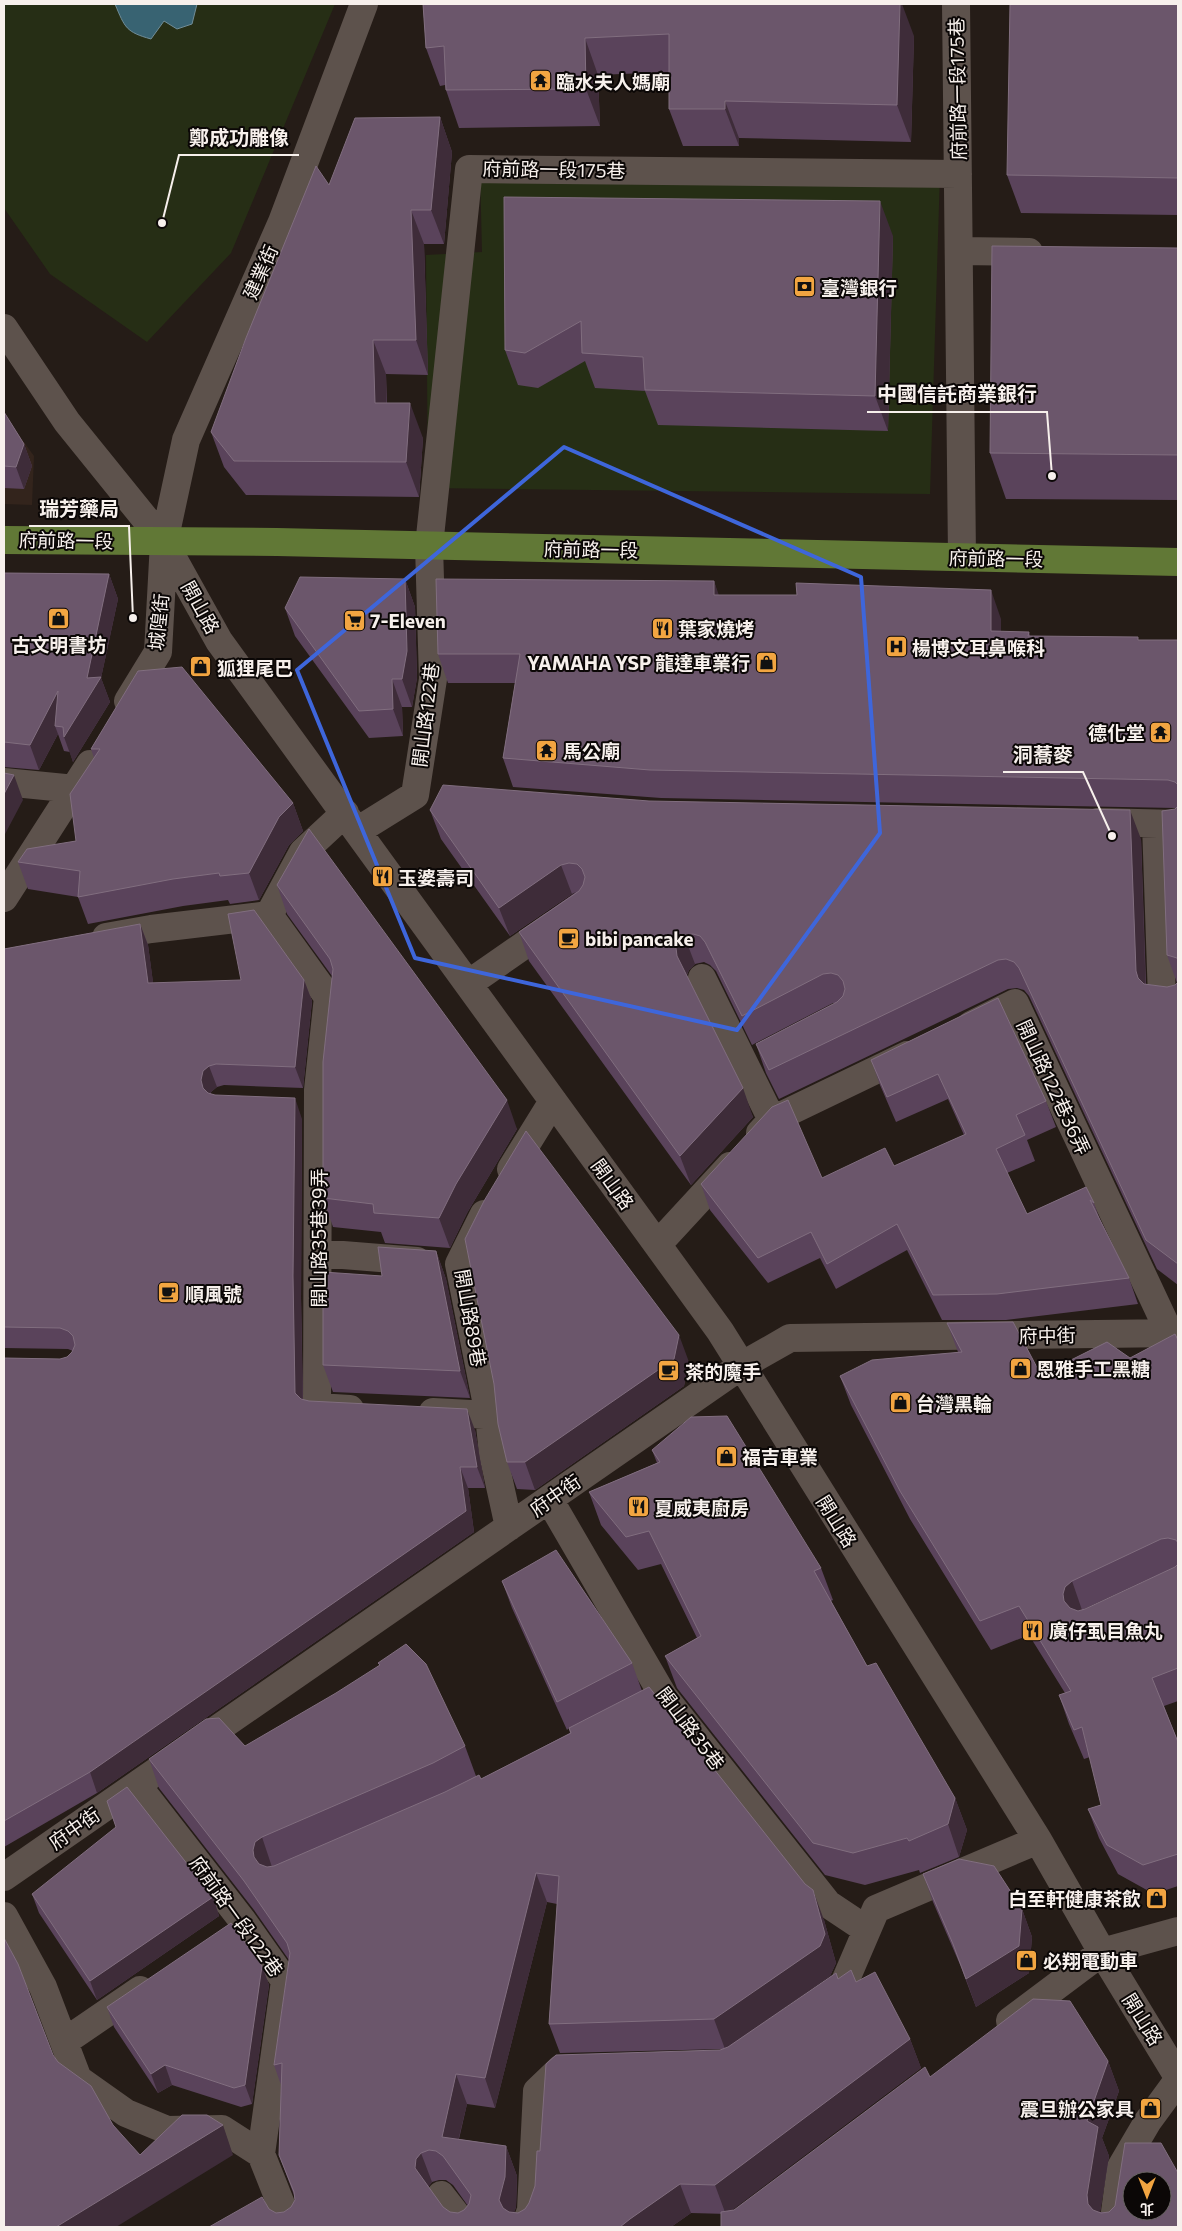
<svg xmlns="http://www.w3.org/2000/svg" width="1182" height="2231" font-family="Commissioner,'Noto Sans TC',sans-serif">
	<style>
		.built { fill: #33241c }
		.green { fill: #262e15 }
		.water { fill: #386372; stroke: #718d97 }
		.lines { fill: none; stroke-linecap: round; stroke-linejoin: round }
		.minor { stroke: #5d524c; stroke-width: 28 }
		.major { stroke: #617836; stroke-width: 28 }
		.wall { fill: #5a435b; fill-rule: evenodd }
		.shaded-wall { fill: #3e2c39 }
		.building { fill: #6b566b; stroke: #816e7f; fill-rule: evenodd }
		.marked { fill: none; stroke: #3e66db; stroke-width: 4; stroke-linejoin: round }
		.labels { text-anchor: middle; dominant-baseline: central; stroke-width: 4; stroke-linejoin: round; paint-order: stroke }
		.poi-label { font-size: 19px; font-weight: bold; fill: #f7f0ec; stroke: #0b0706; text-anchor: start }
		.street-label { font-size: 19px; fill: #f7f0ec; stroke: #0b0706 }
		.leader { fill: none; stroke: #f7f0ec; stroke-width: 2 }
		.callout-dot { fill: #f7f0ec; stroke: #0b0706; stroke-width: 2 }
		.callout-label { font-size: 20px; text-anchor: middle; font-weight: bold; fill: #f7f0ec; stroke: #0b0706; stroke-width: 4; stroke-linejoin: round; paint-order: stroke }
	</style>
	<rect width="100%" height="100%" fill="#251c17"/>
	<path class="built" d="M4 415 34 456 32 505 4 504Z"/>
	<path class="green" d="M4 4H335L231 253 147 342 50 274 4 208Z
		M480 171 940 173 930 494 428 488 426 255 482 252Z"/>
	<path class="water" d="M115 4H197L192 24 177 29 164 21 151 39C126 32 125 28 115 4Z"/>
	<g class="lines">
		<path class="minor" d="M956 4 962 557
			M959 251 1029 252
			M4 328 67 422 164 542 219 641 720 1331 1038 1840 1102 1952 1178 2077
			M128 701 158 652 164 542 186 440 282 222 364 4
			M4 782 75 789
			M1098 822 1178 824
			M1156 824 1162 999 1178 1000
			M357 831 415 795 433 679 429 546 469 169 958 174
			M4 898 90 764
			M269 915 328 997 318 1090 317 1407 350 1409
			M106 937 151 929 269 915 303 852 345 813
			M702 978 772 1120 760 1133
			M468 984 553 925
			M971 1025 1015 1003 1170 1334
			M772 1120 907 1055
			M511 1169 553 1101
			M484 1214 459 1264 489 1415 493 1454 509 1527
			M658 1244 730 1166
			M318 1253 417 1261
			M433 1412 489 1415
			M549 1499 664 1697 828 1904 867 1930
			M137 1785 242 1920 285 1981 261 2154
			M4 1877 741 1366 790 1338 1178 1333
			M4 1916 43 1987 78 2079 126 2113 167 2130 222 2129 261 2154 290 2227
			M824 1999 843 1986 876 1909 1038 1840
			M1010 2021 1102 1952 1178 1931
			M64 2042 140 1990
			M441 2195 466 2227
			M525 2227 531 2210 537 2091 560 2069H576
			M1113 2227 1121 2167 1148 2121 1178 2080"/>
		<path class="major" d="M4 540 277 542 1178 562"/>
	</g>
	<path class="wall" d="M423 4 914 36 911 142 739 138V146H683L669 109V72L598 75 600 126 459 128 446 90 445 85 440 86 426 48Z
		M1178 4V215L1021 213 1007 175Z
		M440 117 452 152 444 244H424L428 375 386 374 387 403 423 438 419 497 246 495 224 467 211 432 329 185Z
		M504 197 893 236 888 431 658 425 645 391 595 388 585 361 538 388 518 385 505 350Z
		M1178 248V500L1006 499 990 453Z
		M4 412 24 444 32 466 24 489 4 488Z
		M4 573 109 574 118 599 101 678 110 702 73 762 70 752 64 751 58 734 39 770 4 767Z
		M405 579 415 607 417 678 412 707H402L403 736 369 738 295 636 285 608Z
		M714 581 718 595 1001 619V632H1029L1030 636 1139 640H1178V1285L1157 1269 1029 996 1024 990 1017 988 1008 989 779 1099 766 1073 756 1044 836 1003H833L752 1045 716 971 710 965 704 962 695 964 689 970 687 975 753 1117 691 1185 529 961 519 932 576 892 572 894 510 936 441 839 430 810 1141 839 1146 984 1167 987 1175 985 1177 983 1167 955 1175 809V808L661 798 513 787 503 758 515 683H448L438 654Z
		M138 671 293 803 303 831 289 845 259 900 230 904 228 900 183 906 88 924 78 897 28 889 18 862 76 841 94 758 91 749Z
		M277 885 517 1129 467 1213 450 1248 385 1243 381 1232 333 1227 323 1198 332 976 287 914Z
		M140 924 148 945 153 983 304 980 312 1001 303 1088 224 1085 217 1087 211 1092V1094L302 1119 301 1298 303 1400 309 1401 475 1430 485 1488H468L474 1532 97 1793 4 1847V1358L60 1359 67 1357 73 1351 68 1349 4 1348V949Z
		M998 998 1046 1101 1056 1127 1027 1140 1035 1161 1007 1173 1027 1214 1086 1187 1094 1203 1100 1220 1129 1278 1138 1304 1006 1320H942L907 1250 836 1289 820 1258 768 1283 710 1210 701 1184 822 1178 894 1166 964 1135 948 1099 896 1122 880 1085 871 1060Z
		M436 1251 446 1279 470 1398 333 1392 323 1365 382 1276Z
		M947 1323 1041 1375 1130 1358 1178 1340V1701L1164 1706 1178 1742V1886L1154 1894 1118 1874 1099 1838 1088 1809 1101 1805 1090 1757 1084 1759 1069 1724 1059 1695 1065 1693 1029 1635 991 1650 910 1519 851 1405 840 1376 958 1352ZM1174 1567 1085 1609 1082 1610 1172 1568Z
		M689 1362 684 1386 535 1490 517 1489 507 1462Z
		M652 1450 821 1568 833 1600 831 1601 867 1666 955 1798 967 1830 959 1857 920 1873 919 1870 865 1885 825 1875 677 1688 665 1656 697 1638 661 1564 638 1570 601 1525 589 1492 657 1463Z
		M502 1581 632 1663 642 1691 824 1920 836 1963 830 1976 726 2048 728 2047 836 1973 838 1979 856 1982 910 2039 921 2068 731 2210H734L930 2077 1108 2061 1119 2091 1102 2138 1109 2156 1100 2212H1109L1178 2227 691 2213 671 2227H209L269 2209 276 2213 284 2212 291 2207 295 2200 294 2195 279 2155 281 2085 274 2065 289 1960 254 1910 159 1788 149 1759 245 1746H465L476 1776 481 1779 570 1733 569 1728 567 1730 512 1608ZM547 1902 557 1904 549 2024 560 2053 724 2049 720 2050 540 2151 535 2186 529 2203 525 2209 518 2213 514 2212 516 2207 517 2176 506 2146 459 2139 467 2104 495 2108ZM439 2180H446L453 2185 468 2206 464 2210 458 2213 450 2212 443 2207 428 2187 432 2182Z
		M923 1874 1022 1909 1032 1937 1029 1973 976 2007 961 1967 933 1902Z
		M32 1894 213 1897 219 1916 97 2000 39 1913Z
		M262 1966 269 1985 252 2104 241 2107 172 2085 158 2093 114 2027 107 2007Z"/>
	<path class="shaded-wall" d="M900 4H902L914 36 911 142 897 105Z
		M585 38 598 75 600 126 586 89Z
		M725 101 739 138V146L725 109Z
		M440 117 452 152 444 244 431 210Z
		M880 201 893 236 888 431 875 396Z
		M411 210 424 244 428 375 416 340Z
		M373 340 386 374 387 438 375 403Z
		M410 403 423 438 419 497 406 462Z
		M24 444 32 466 24 489 16 467Z
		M109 574 118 599 101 678 110 702 73 762 64 737 87 678Z
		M405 579 415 607 417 678 412 707 402 679Z
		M714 581 724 610 714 595Z
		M991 590 1001 619V660L991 631Z
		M392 679 402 707 403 736 393 709Z
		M58 691 55 726 58 734 39 770 30 745Z
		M14 775 23 800 4 836V794Z
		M293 803 303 831 289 845 259 900 249 873 279 817Z
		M1130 810 1141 839 1146 1000 1136 971Z
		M561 865 572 894 510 936 499 908Z
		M140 924 148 945 156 1004 148 983Z
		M684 935 695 964 689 970 686 976 677 956 676 948 678 941Z
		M304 980 312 1001 303 1088 295 1067Z
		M209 1066 217 1087 211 1092 208 1101 203 1088 201 1080 203 1071Z
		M743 1088 753 1117 691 1185 680 1156Z
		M295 1098 302 1119 301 1298 303 1414 295 1393 293 1276Z
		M507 1100 517 1129 467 1213 450 1248 439 1218 456 1184Z
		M436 1251 446 1279 470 1398 460 1371Z
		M679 1335 689 1362 684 1386 535 1490 525 1462Z
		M467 1409 475 1430 485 1488 477 1467Z
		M460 1467 468 1488 474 1532 97 1793 90 1772Z
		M1072 1581 1082 1610 1076 1616 1064 1601 1063 1594 1065 1587Z
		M955 1798 967 1830 959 1857 948 1824Z
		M262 1837 272 1867 265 1887 254 1857 253 1850 255 1842Z
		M536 1873 547 1902 495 2108 485 2078Z
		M813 1890 824 1920 836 1963 830 1976 725 2049 714 2019Z
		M213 1897 219 1916 97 2000 90 1981Z
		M1022 1909 1032 1937 1029 1973 976 2007 966 1979Z
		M262 1966 269 1985 252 2104 245 2085Z
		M910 2039 921 2068 726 2215 715 2185Z
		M1108 2061 1119 2091 1102 2138 1109 2156 1098 2225 1088 2204 1087 2195V2121Z
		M165 2065 172 2085 158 2093 151 2074Z
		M456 2074 467 2104 452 2166 442 2137Z
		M223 2125 233 2155 116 2227H56Z
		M506 2146 517 2176 516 2207 510 2227 499 2200Z
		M421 2153 432 2182 427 2189 415 2168 416 2159Z
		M680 2184 691 2213 671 2227H620L630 2219Z"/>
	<path class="building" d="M423 4H900L897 105 725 101V109H669V34L585 38 586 89 446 90 444 46 426 48Z
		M1010 4H1178V178L1007 175Z
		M440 117 431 210H411L416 340H373L375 403H410L406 462 234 461 211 432 246 338 316 166 329 185 355 118Z
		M504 197 880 201 875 396 645 390 643 357 582 353 581 321 525 353 505 350Z
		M992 246 1178 248V455L990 453Z
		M4 412 24 444 16 467 4 466Z
		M4 573 109 574 87 678 101 677 64 737 63 727 55 726 58 691 30 745 4 742Z
		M300 577 405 579 407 651 402 679H392L393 709 359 711 285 608Z
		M436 579 714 581V595H797L796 583 991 590V631L1029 632 1028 636 1138 637V640H1178V785L1175 782 1168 780 650 770 503 758 520 654H438Z
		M182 667 293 803 279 817 249 873 220 876 219 873 173 879 78 897 80 871 18 862 27 849 76 841 70 794 100 749H91L138 671Z
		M4 773 14 775 4 794Z
		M443 785 649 801 1130 810 1136 971 1138 978 1144 984 1167 987 1175 985 1178 982V1264L1146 1240 1019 968 1014 962 1006 959 998 960 769 1070 756 1044 837 1002 843 996 845 989 843 981 838 975 831 973 823 974 742 1016 705 942 700 936 693 934 684 935 678 941 676 948 677 956 743 1088 680 1156 519 932 579 891 583 885 585 877 582 869 577 864 569 863 561 865 499 908 430 810Z
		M1178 806V960L1177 958 1167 955 1162 811 1175 809Z
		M309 829 507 1100 456 1184 439 1218 374 1213 373 1204 323 1198V1062L333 969 330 959 277 885Z
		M254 910 304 980 295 1067 216 1064 209 1066 203 1071 201 1080 203 1088 208 1093 215 1095 295 1098 293 1276 295 1393 301 1399 309 1401 467 1409 477 1467H460L466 1511 90 1772 4 1821V1358L60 1359 67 1357 72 1352 75 1345 73 1336 68 1331 60 1328 4 1327V949L140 924 148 983 241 980 228 914Z
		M998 998 1046 1101 1016 1115 1025 1135 996 1149 1027 1214 1086 1187 1094 1203 1090 1200 1129 1278 997 1294 933 1295 897 1224 827 1264 811 1232 758 1258 701 1184 772 1107 788 1100 822 1178 885 1148 894 1166 966 1134 938 1074 887 1097 871 1060Z
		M526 1131 679 1335 674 1359 525 1462H507L498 1424 494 1384 465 1239 484 1201Z
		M378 1247 436 1251 460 1371 323 1365V1272L382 1276Z
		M1013 1322 1041 1375 1107 1342 1130 1358 1175 1334 1178 1340V1543L1176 1540 1168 1538 1161 1539 1072 1581 1065 1587 1063 1594 1064 1601 1070 1608 1078 1611 1085 1609 1175 1567 1178 1564V1668L1152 1678 1178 1742V1854L1143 1865 1107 1845 1088 1809 1101 1805 1082 1727 1074 1730 1059 1695 1071 1691 1019 1606 980 1621 900 1491 840 1376 872 1360 962 1352 947 1323Z
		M727 1416 821 1568 814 1571 867 1666 876 1663 955 1798 948 1824 909 1841 907 1838 853 1853 813 1843 665 1656 701 1636 649 1531 626 1537 589 1492 660 1462 652 1450 691 1417Z
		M556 1550 632 1663 557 1702 502 1581Z
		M406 1644 426 1664 465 1746 433 1763 262 1837 255 1842 253 1850 254 1857 259 1864 267 1867 274 1866 445 1792 479 1775 481 1779 571 1733 569 1728 649 1687 805 1884 813 1890 825 1934 820 1946 714 2019 549 2024 559 1876 536 1873 485 2078 456 2074 442 2137 506 2146 505 2177 499 2200 503 2208 509 2212 518 2213 525 2209 529 2203 535 2186 537 2151H540L546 2064 556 2055 720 2050 728 2047 836 1973 838 1979 851 1970 856 1982 875 1972 910 2039 715 2185 680 2184 630 2219 620 2227H209L262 2197 269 2209 276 2213 284 2212 291 2207 295 2200 294 2192 279 2155 282 2063 274 2065 290 1953 287 1943 244 1881 149 1759 206 1719 219 1718 245 1746 336 1693 380 1665 378 1663ZM429 2150 436 2151 443 2156 471 2195 469 2204 464 2210 458 2213 450 2212 443 2207 415 2168 416 2159 421 2153Z
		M127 1787 213 1897 90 1981 32 1894 116 1827 107 1801Z
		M959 1859 994 1866 1022 1909 1019 1946 966 1979 953 1944 923 1874Z
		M231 1923 262 1966 245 2085 234 2088 165 2065 151 2074 107 2007Z
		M4 1938 18 1964 53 2055 58 2062 91 2086 113 2125 140 2155 182 2115H207L223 2125 56 2227H4Z
		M1033 1999 1070 2001 1108 2061 1087 2121 1098 2127 1087 2195 1088 2204 1093 2210 1101 2213 1109 2212 1115 2206 1125 2143H1161L1178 2173V2227H721V2212L734 2210 925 2067 930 2077ZM1132 2181H1162V2211H1132Z"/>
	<path class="marked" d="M564 447 861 577 880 833 737 1030 415 958 297 670Z"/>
	<defs>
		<symbol id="temple-square" viewBox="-11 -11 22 22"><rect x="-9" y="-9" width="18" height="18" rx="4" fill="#f2a541" stroke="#0b0706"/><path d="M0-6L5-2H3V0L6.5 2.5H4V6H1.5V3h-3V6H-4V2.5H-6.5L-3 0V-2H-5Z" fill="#111"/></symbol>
		<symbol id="bank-square" viewBox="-11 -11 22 22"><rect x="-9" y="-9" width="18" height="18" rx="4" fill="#f2a541" stroke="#0b0706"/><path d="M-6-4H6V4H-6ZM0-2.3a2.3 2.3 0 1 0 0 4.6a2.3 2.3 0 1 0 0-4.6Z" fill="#111"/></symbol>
		<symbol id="shop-square" viewBox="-11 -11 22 22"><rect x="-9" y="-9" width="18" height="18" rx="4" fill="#f2a541" stroke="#0b0706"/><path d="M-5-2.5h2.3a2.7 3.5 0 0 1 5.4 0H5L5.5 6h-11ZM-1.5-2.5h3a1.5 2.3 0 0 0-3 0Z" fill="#111"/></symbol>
		<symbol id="supermarket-square" viewBox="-11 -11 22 22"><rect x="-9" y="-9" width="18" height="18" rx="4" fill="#f2a541" stroke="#0b0706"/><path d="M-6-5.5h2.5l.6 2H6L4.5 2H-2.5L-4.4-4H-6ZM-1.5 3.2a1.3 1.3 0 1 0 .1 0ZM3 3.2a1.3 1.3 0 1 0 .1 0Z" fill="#111"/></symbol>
		<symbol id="restaurant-square" viewBox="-11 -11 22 22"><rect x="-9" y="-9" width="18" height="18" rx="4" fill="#f2a541" stroke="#0b0706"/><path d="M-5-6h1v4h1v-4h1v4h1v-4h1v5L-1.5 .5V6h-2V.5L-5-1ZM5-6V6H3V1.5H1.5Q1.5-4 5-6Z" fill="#111"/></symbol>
		<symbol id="hospital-square" viewBox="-11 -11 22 22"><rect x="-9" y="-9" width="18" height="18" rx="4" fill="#f2a541" stroke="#0b0706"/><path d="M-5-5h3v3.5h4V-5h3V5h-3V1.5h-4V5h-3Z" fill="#111"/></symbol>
		<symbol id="cafe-square" viewBox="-11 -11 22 22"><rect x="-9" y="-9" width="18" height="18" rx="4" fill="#f2a541" stroke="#0b0706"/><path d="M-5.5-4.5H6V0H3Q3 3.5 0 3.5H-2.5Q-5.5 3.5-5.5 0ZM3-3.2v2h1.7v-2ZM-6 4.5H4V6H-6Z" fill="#111"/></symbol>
	</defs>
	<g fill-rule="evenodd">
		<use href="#temple-square" x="528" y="68" width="25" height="25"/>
		<use href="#bank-square" x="792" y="274" width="25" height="25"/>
		<use href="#shop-square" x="46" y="606" width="25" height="25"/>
		<use href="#supermarket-square" x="342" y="608" width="25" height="25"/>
		<use href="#restaurant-square" x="650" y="616" width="25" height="25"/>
		<use href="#hospital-square" x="884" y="634" width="25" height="25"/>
		<use href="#shop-square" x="754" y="650" width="25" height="25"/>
		<use href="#shop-square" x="188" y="654" width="25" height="25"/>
		<use href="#temple-square" x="1148" y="720" width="25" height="25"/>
		<use href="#temple-square" x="534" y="738" width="25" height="25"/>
		<use href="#restaurant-square" x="370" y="864" width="25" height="25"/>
		<use href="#cafe-square" x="556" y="926" width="25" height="25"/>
		<use href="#cafe-square" x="156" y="1280" width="25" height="25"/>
		<use href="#shop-square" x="1008" y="1356" width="25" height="25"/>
		<use href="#cafe-square" x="656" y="1358" width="25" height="25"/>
		<use href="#shop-square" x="888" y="1390" width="25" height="25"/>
		<use href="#shop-square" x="714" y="1444" width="25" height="25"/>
		<use href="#restaurant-square" x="626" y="1494" width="25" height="25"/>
		<use href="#restaurant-square" x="1020" y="1618" width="25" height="25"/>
		<use href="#shop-square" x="1144" y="1886" width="25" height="25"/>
		<use href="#shop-square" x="1014" y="1948" width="25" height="25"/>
		<use href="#shop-square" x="1138" y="2096" width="25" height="25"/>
	</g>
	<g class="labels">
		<g class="poi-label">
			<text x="556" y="81">臨水夫人媽廟</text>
			<text x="821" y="287">臺灣銀行</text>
			<text x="370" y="620">7-Eleven</text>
			<text x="678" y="628">葉家燒烤</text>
			<text x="59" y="644" text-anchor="middle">古文明書坊</text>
			<text x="912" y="647">楊博文耳鼻喉科</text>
			<text x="750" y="662" text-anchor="end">YAMAHA YSP 龍達車業行</text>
			<text x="217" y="667">狐狸尾巴</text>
			<text x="1145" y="732" text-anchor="end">德化堂</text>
			<text x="563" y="750">馬公廟</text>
			<text x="398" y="877">玉婆壽司</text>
			<text x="585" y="938">bibi pancake</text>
			<text x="185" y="1293">順風號</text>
			<text x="1036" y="1368">恩雅手工黑糖</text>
			<text x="685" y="1371">茶的魔手</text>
			<text x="916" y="1403">台灣黑輪</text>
			<text x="742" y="1456">福吉車業</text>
			<text x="654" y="1507">夏威夷廚房</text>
			<text x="1049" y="1630">廣仔虱目魚丸</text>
			<text x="1141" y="1898" text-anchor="end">白至軒健康茶飲</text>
			<text x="1043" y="1960">必翔電動車</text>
			<text x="1134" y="2108" text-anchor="end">震旦辦公家具</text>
		</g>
		<g class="street-label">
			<text transform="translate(957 89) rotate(-91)">府前路一段175巷</text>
			<text transform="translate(554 169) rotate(1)">府前路一段175巷</text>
			<text transform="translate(260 272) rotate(-66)">建業街</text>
			<text transform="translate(66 540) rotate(1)">府前路一段</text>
			<text transform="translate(591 549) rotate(1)">府前路一段</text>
			<text transform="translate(996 558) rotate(1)">府前路一段</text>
			<text transform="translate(201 607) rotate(61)">開山路</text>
			<text transform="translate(158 622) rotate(-84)">城隍街</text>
			<text transform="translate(425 715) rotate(-83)">開山路122巷</text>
			<text transform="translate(1054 1087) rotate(65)">開山路122巷36弄</text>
			<text transform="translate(613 1184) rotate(54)">開山路</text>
			<text transform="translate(318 1238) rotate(-90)">開山路35巷39弄</text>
			<text transform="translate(471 1318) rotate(80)">開山路89巷</text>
			<text transform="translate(1047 1335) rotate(-1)">府中街</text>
			<text transform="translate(555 1495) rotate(-35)">府中街</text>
			<text transform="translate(837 1521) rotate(58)">開山路</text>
			<text transform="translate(691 1728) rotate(53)">開山路35巷</text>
			<text transform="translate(74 1828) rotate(-35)">府中街</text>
			<text transform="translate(237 1916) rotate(54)">府前路一段122巷</text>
			<text transform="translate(1143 2019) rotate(58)">開山路</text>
		</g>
	</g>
	<path class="leader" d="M162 223L179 155H299M1052 476L1047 412H867M133 618L129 526H29M1112 836L1083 772H1003"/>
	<g class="callout-dot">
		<circle cx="162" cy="223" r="5"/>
		<circle cx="1052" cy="476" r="5"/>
		<circle cx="133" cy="618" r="5"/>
		<circle cx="1112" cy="836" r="5"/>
	</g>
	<g class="callout-label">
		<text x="239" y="145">鄭成功雕像</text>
		<text x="957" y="401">中國信託商業銀行</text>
		<text x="79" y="516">瑞芳藥局</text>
		<text x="1043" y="762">洞蕎麥</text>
	</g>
	<rect width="1182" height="2231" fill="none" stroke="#f7f0ec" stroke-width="10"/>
	<g transform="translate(1147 2196) rotate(180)"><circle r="24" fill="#0b0706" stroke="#696462"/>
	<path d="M0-4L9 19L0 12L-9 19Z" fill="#f2a541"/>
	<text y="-8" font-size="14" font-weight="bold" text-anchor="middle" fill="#f7f0ec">北</text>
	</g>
</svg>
